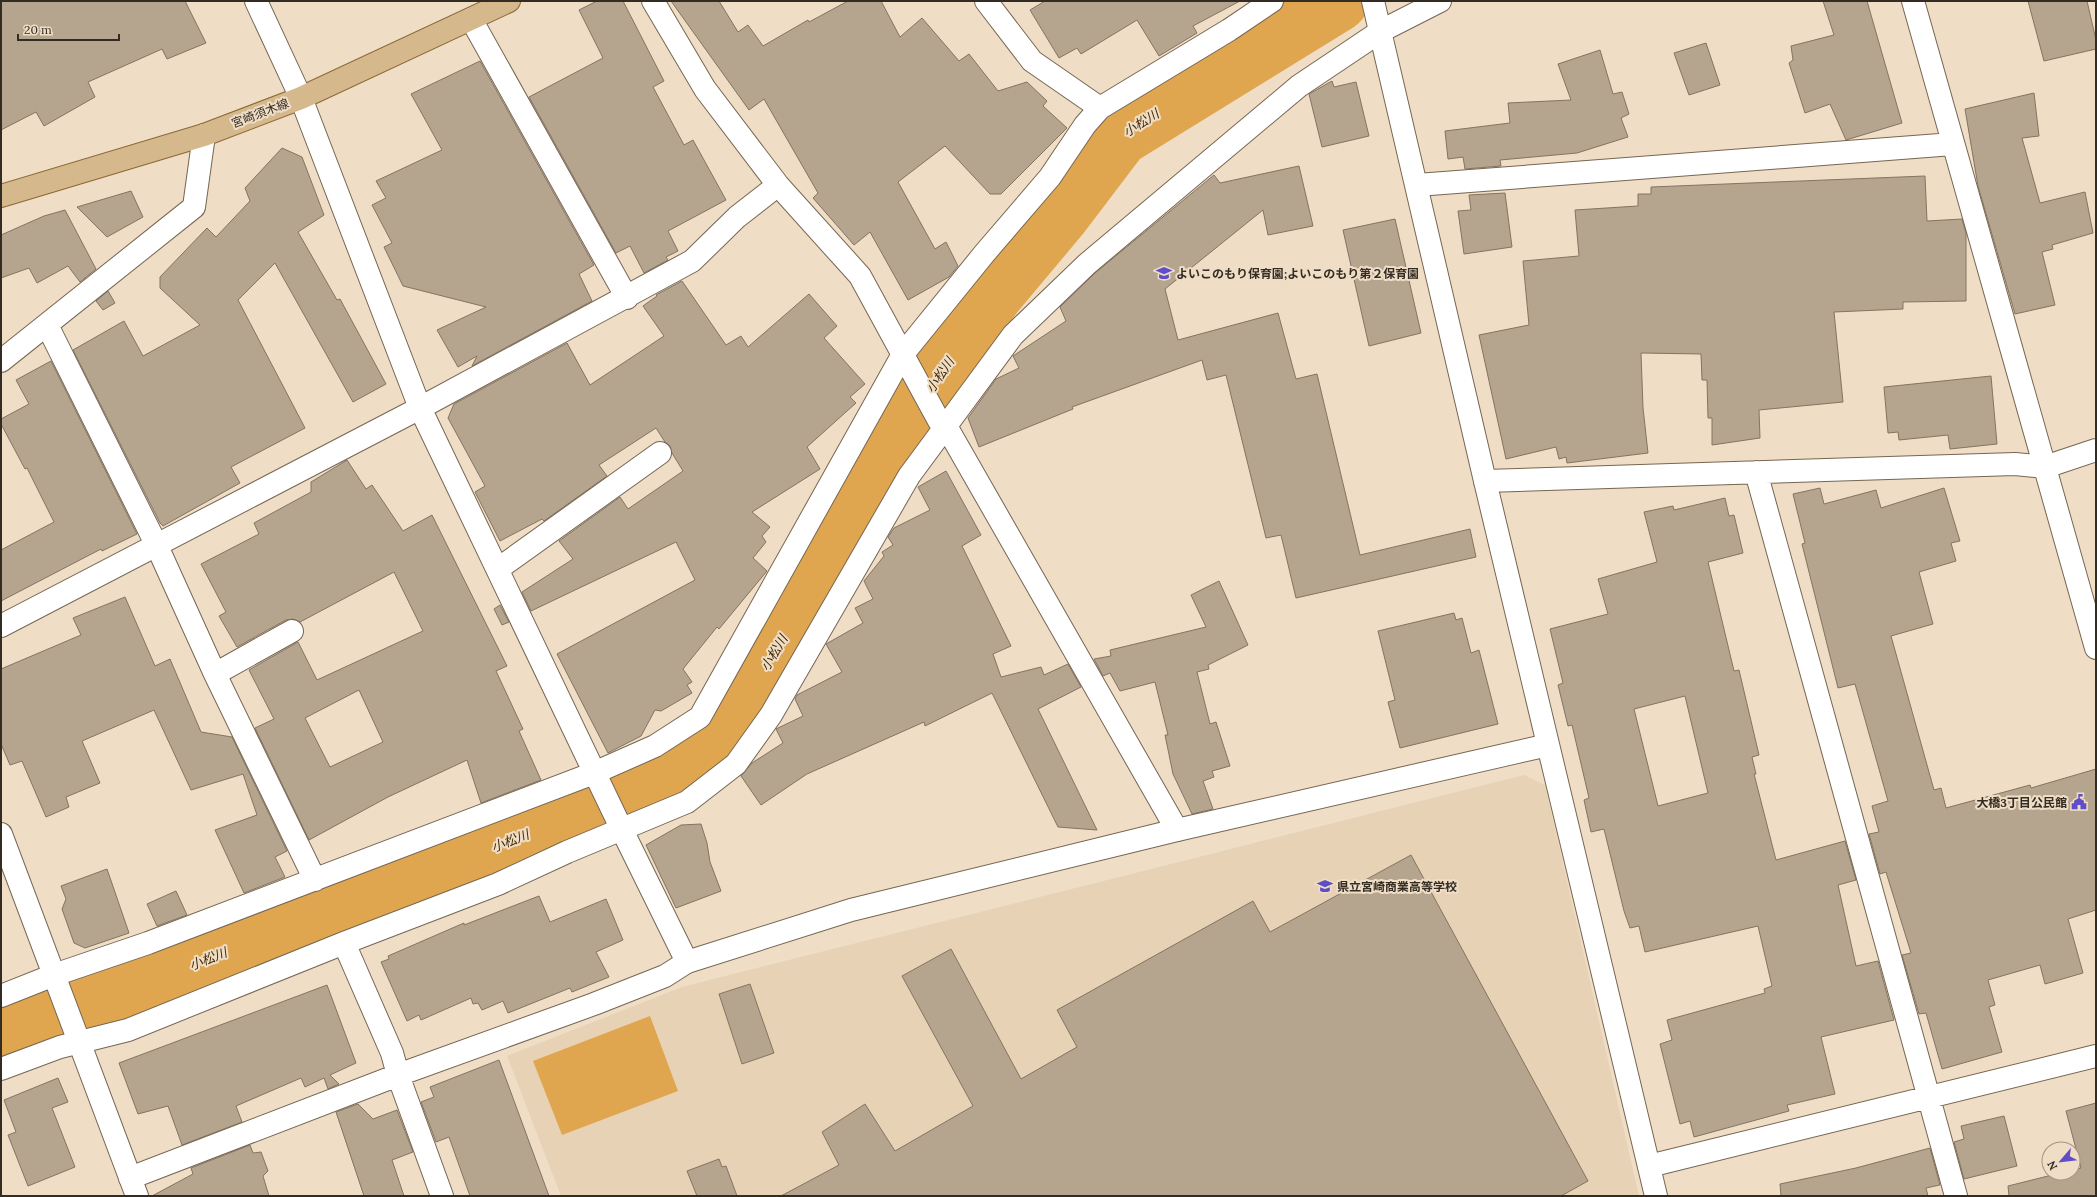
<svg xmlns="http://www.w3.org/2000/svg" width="2097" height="1197" font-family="Lora,'Noto Sans JP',serif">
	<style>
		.built { fill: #e8d2b5 }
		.water { fill: #e0a64f }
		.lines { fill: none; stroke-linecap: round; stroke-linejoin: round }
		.river { stroke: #e0a64f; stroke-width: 61 }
		.building { fill: #b5a48e; stroke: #847460; fill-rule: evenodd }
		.minor-casing { stroke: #766652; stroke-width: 24 }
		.tertiary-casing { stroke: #766652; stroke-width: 24 }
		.primary-casing { stroke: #8a6836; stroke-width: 24 }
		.minor { stroke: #fff; stroke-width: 22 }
		.tertiary { stroke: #fff; stroke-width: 22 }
		.primary { stroke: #d5b88c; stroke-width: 22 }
		.labels { text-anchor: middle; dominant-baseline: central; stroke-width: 4; stroke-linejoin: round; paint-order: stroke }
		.street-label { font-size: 12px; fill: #332c23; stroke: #efddc6 }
		.poi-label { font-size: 12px; font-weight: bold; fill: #332c23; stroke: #efddc6; text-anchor: start }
		.water-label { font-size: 13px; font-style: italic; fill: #402902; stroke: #efddc6 }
	</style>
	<rect width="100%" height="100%" fill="#efddc6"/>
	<path class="built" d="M1524 775 1545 785 1639 1196H561L507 1056 682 987Z"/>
	<path class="water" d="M650 1016 678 1091 562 1135 533 1061Z"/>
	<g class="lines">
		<path class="river" d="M1 1032 57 1014 178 971 647 788 694 760 723 729 761 675 839 543 880 464 992 295 1059 215 1119 136 1338 1"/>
	</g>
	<path class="building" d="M1 1H185L206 43 167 59 162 49 88 82 95 97 44 126 36 112 1 130Z
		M597 1H623L664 81 653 87 684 145 693 140 726 200 668 231 678 251 666 257 668 260 644 273 630 246 616 253 529 97 603 58 579 10Z
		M671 1H719L738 32 748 25 763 46 808 20 809 22 848 1H881L900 37 922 18 959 61 969 54 998 91 1027 82 1047 101 1043 106 1067 128 1001 194H990L945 146 898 182 935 249 946 242 958 266 949 277 908 300 870 232 854 245 813 198 818 193 764 99 749 110Z
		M1045 1H1240L1193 26 1197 33 1159 56 1137 20 1081 54 1077 48 1059 58 1030 10Z
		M1823 1H1867L1902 123 1846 140 1830 104 1805 113 1789 63 1793 60 1791 46 1834 35Z
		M2028 1H2087L2096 40V49L2044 61Z
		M1706 43 1720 85 1689 95 1674 53Z
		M1600 50 1613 94 1622 92 1629 114 1621 118 1628 137 1577 153 1500 160 1501 166 1465 169 1463 157 1448 159 1445 131 1510 123 1508 103 1571 100 1558 64Z
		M480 61 594 265 579 274 592 301 472 366 477 356 458 367 437 330 486 307 403 286 384 247 392 243 372 205 386 198 376 181 442 150 411 94Z
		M1332 81 1334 87 1356 82 1369 136 1322 147 1309 94Z
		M2034 93 2039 136 2022 138 2040 203 2085 192 2093 233 2052 245 2053 249 2042 252 2055 305 2015 314 1978 186 1965 109Z
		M282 148 302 157 324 215 298 232 337 300 340 299 386 384 353 402 275 263 238 300 305 428 231 467 240 483 163 526 160 523 73 350 124 321 143 356 200 325 160 288V277L207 228 216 237 250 201 245 188Z
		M1299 166 1313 226 1268 235 1263 210 1165 289 1178 340 1278 313 1296 379 1317 374 1360 555 1470 529 1476 557 1296 598 1281 535 1266 538 1226 375 1207 380 1202 360 1072 407 1073 409 979 447 968 418 996 379 1019 368 1013 356 1066 321 1060 307 1095 273 1214 175 1220 183Z
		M1925 176 1927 221 1962 219 1966 233V301L1903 302V309L1834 312 1843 402 1759 410 1760 438 1712 445V418H1708L1707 380H1702L1701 354 1641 353 1643 408 1648 453 1567 463 1566 457 1559 459 1556 447 1506 459 1479 335 1529 325 1523 261 1579 256 1575 210 1638 206V194H1651V187Z
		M131 191 143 217 107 237 77 207Z
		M1505 193 1512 247 1464 254 1458 211 1471 210 1469 195Z
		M65 210 96 269 80 282 68 266 37 283 29 268 1 278V235L44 216Z
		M1395 219 1421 333 1369 346 1343 230Z
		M682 281 726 345 741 336 748 347 809 294 837 326 824 338 865 384 850 397 856 403 807 447 820 469 752 512 770 527 762 536 766 542 753 558 767 571 719 629 717 627 683 669 692 682 687 685 692 693 661 711 655 710 641 736 608 753 557 654 695 580 676 542 531 611 522 592 573 559 559 541 620 497 628 509 683 471 672 453 670 446 665 442 656 428 599 465 607 476 544 521 542 519 500 541 475 492 485 486 448 418 454 404 567 343 590 385 664 336 643 306 657 296 656 295Z
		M108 291 115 303 103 310 96 301Z
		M51 361 137 534 102 551 101 549 1 601V550L54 522 27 468 25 469 1 424V419L29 404 16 380Z
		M1991 376 1997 444 1950 449 1948 435 1899 440 1898 432 1888 433 1884 387Z
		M347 460 366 489 372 485 403 531 432 515 507 666 496 671 523 729 519 731 541 780 481 803 467 760 388 797 309 840 255 728 274 719 249 670 298 642 317 680 423 631 394 572 300 622 293 619 286 620 237 647 219 616 226 612 201 564 259 534 254 523 311 492V482ZM359 690 383 742 330 767 305 718Z
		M946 471 981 535 962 546 1011 646 993 654 1001 677 1041 667 1044 675 1068 664 1081 687 1038 709 1097 830 1058 827 992 693 925 726 924 722 807 774 761 805 741 776 752 763 783 743 776 729 803 716 795 699 797 695 842 672 826 644 863 623 855 608 873 599 864 581 884 556 882 552 893 545 888 537 894 528 930 510 918 487Z
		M1820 488 1824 504 1876 490 1881 508 1944 488 1960 541 1951 543 1956 561 1919 572 1933 624 1891 636 1934 790 1941 788 1946 808 2030 785 2031 788 2096 769V910L2068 919 2083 973 2045 984 2040 965 1988 980 1995 1005 1989 1007 2002 1052 1942 1069 1926 1013 1919 1014 1902 955 1911 953 1886 872 1880 874 1869 834 1879 832 1872 806 1888 801 1855 684 1838 688 1802 544 1805 543 1793 494Z
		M1725 498 1729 516 1734 515 1743 553 1708 562 1734 671 1739 670 1759 755 1752 757 1756 774H1754L1776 860 1845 841 1856 880 1838 885 1856 966 1878 961 1894 1020 1821 1037 1835 1094 1787 1105 1789 1111 1694 1137 1690 1121 1680 1124 1660 1044 1672 1040 1667 1020 1765 993 1764 989 1772 986 1758 926 1645 952 1639 926 1630 928 1624 911 1604 829 1591 832 1584 800 1589 798 1572 725 1568 726 1558 685 1563 683 1550 629 1608 614 1598 579 1657 562 1644 512 1673 506 1674 510ZM1685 696 1708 793 1658 806 1634 709Z
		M1219 581 1248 645 1208 665 1209 669 1197 672 1210 724 1216 722 1230 766 1212 771 1214 777 1203 781 1213 809 1192 814 1173 774 1165 735H1168L1155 682 1120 691 1110 673 1103 676 1094 659 1111 656 1110 650 1206 627 1191 595Z
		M125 597 155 666 170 659 201 732 232 737 287 851 275 857 285 877 244 893 215 830 257 815 243 774 191 790 154 710 82 741 100 783 66 797 69 807 46 817 22 761 10 765 1 744V669L81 635 73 618Z
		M500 605 509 622 502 625 494 609Z
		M1454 613 1456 620 1462 618 1471 653 1479 650 1498 724 1400 748 1388 702 1395 700 1378 631Z
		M701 824 707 843 710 862 721 891 676 908 646 845 681 825Z
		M1411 855 1588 1181 1561 1196H781L839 1165 822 1132 865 1104 895 1151 973 1106 902 976 951 949 1021 1079 1077 1047 1057 1010 1253 901 1270 932Z
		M107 869 129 933 85 948 74 943 62 909 66 899 61 886Z
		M176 891 187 915 157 926 147 904Z
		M539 896 550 922 606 899 623 940 596 952 609 977 572 992 570 988 508 1013 503 1001 482 1010 478 1003 473 1004 471 998 421 1020 419 1015 407 1021 381 962 389 959 388 956 464 923V925Z
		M750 984 774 1053 742 1064 719 994Z
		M327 985 356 1063 330 1075 339 1084 328 1089 324 1078 305 1087 301 1078 236 1106 242 1122 182 1145 168 1106 138 1114 119 1063Z
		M499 1060 549 1196H470L449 1137 436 1142 421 1102 434 1097 430 1087Z
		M58 1078 68 1102 52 1108 75 1167 28 1186 8 1135 16 1132 4 1100Z
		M2096 1103V1196H2009L2008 1186 2060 1173H2073V1170L2081 1168 2066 1111Z
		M358 1104 373 1119 397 1110 413 1152 392 1160 404 1196H364L336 1112Z
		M2004 1116 2017 1166 1964 1179 1954 1142 1964 1139 1961 1126Z
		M250 1145 253 1153 261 1152 268 1171 263 1176 269 1196H152L193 1174 191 1168Z
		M1930 1148 1940 1185 1926 1188 1928 1196H1781L1780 1184 1856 1168Z
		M719 1159 722 1167 726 1166 737 1196H697L687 1171Z"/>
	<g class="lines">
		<defs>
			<path id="minor" d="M653 1 705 89 778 185 860 276 939 421 946 426 1177 830
				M986 1 1032 61 1100 108 1229 30 1272 1
				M1913 1 2096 648
				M471 19 627 298
				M1417 185 1953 144
				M47 325 157 546 215 674 315 880
				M1 361 194 207 204 135
				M1756 472 1956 1196
				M1485 481 2015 464 2045 467 2096 450
				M498 569 660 453
				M1 626 420 408 692 261 737 217 778 185
				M215 674 292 631
				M344 943 392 1053 398 1075 442 1196
				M1 996 54 975 148 943 594 773 655 746 700 717 903 354 984 254 1050 177 1085 125 1100 108
				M1 1069 60 1047 128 1030 344 943 498 884 567 852 687 802 736 764 771 715 909 476 1013 335 1087 264 1299 86 1381 31 1440 1
				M1649 1166 2096 1056
				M130 1178 398 1075 594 1004 665 976 687 962 622 830 420 408 301 98 256 1"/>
			<path id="tertiary" d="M1373 1 1485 481 1656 1196
				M1 834 137 1196
				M687 962 851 910 1177 830 1548 745"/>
			<path id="primary" d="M1 196 204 135 301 98 509 1"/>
		</defs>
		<use href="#minor" class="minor-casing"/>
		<use href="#tertiary" class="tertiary-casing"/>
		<use href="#primary" class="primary-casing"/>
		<use href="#minor" class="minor"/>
		<use href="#tertiary" class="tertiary"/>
		<use href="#primary" class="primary"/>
	</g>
	<defs>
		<symbol id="school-bare" viewBox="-9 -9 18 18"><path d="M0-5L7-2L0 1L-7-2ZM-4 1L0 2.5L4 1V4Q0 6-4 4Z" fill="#604ec7" stroke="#efddc6" stroke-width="2.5" paint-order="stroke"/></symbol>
		<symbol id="civic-bare" viewBox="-9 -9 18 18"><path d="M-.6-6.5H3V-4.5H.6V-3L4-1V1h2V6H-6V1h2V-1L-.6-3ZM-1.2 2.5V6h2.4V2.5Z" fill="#604ec7" stroke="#efddc6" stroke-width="2.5" paint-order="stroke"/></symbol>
	</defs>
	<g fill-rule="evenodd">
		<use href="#school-bare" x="1153" y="262" width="22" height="22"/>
		<use href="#civic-bare" x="2068" y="791" width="22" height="22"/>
		<use href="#school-bare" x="1314" y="875" width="22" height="22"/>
	</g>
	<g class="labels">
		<g class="street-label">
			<text transform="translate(260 113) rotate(-21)">宮崎須木線</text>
		</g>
		<g class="poi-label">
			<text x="1176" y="273">よいこのもり保育園;よいこのもり第２保育園</text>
			<text x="2067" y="802" text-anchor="end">大橋3丁目公民館</text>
			<text x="1337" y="886">県立宮崎商業高等学校</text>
		</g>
		<g class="water-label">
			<text transform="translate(1141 123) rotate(-32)">小松川</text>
			<text transform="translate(940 375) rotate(-56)">小松川</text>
			<text transform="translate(774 653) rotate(-59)">小松川</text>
			<text transform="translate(510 841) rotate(-21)">小松川</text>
			<text transform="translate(208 959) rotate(-21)">小松川</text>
		</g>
	</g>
	<rect width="2097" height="1197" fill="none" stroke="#332c23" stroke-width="4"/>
	<g transform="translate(2061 1161) rotate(242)"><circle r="19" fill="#efddc6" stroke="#a49685"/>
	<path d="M0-3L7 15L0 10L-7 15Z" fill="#604ec7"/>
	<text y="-6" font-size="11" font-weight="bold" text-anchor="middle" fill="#332c23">N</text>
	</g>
	<path d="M18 34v6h101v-6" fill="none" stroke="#332c23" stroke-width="2"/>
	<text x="24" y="34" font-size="12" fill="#332c23" stroke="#efddc6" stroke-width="3" paint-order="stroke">20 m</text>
</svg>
